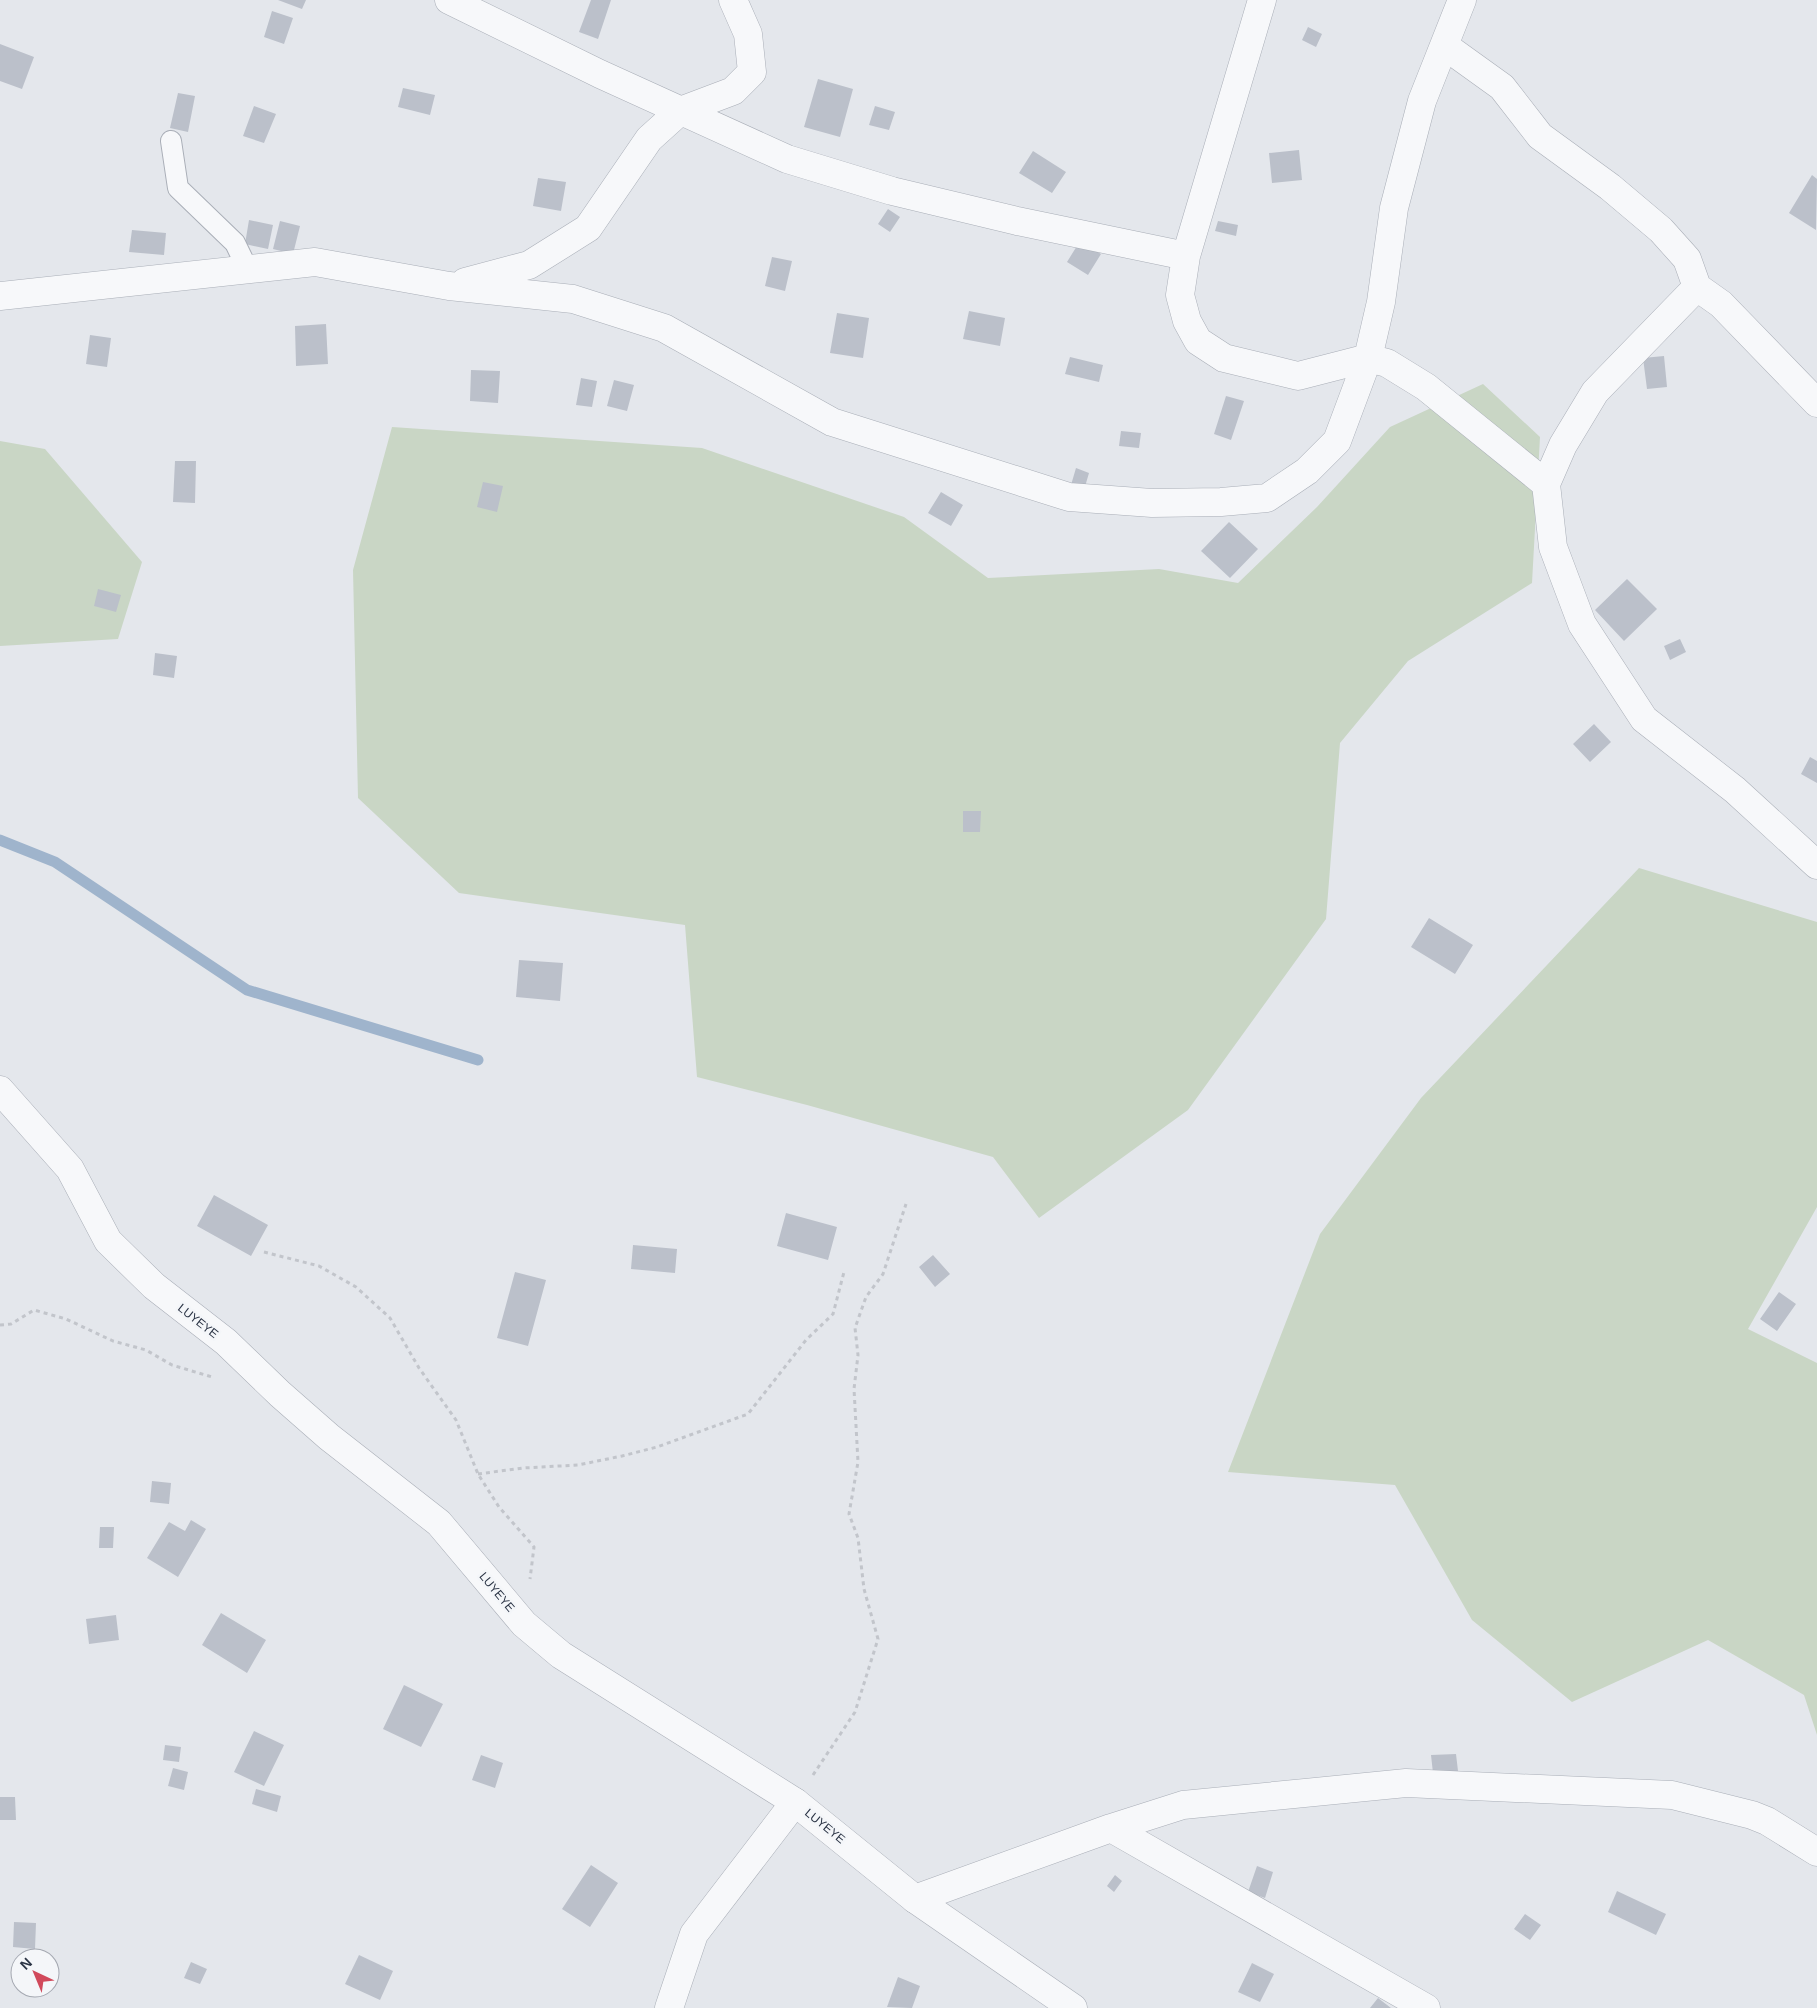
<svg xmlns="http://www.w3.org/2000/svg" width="1817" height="2008" font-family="Arial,sans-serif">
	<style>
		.green { fill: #c9d6c5 }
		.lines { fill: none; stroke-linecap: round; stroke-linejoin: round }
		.stream { stroke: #9fb4cc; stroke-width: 11 }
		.building { fill: #bbc0ca }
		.service-casing { stroke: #a9aeb7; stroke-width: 22 }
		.minor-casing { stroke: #a9aeb7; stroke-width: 29 }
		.tertiary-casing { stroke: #a9aeb7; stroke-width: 29 }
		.path { stroke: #c2c5cb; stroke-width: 3; stroke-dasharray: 4 4; stroke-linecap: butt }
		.service { stroke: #f7f8fa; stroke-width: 20 }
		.minor { stroke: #f7f8fa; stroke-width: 28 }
		.tertiary { stroke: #f7f8fa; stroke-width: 28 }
		.labels { text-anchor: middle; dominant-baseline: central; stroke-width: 5; stroke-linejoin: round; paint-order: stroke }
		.street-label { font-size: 12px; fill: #2b3445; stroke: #f4f6f9 }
	</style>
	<rect width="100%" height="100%" fill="#e4e7ec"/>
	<path class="green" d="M1483 384 1540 437 1532 583 1408 661 1340 743 1326 919 1188 1110 1039 1218 993 1157 807 1105 697 1077 685 925 459 893 358 798 353 570 392 427 702 448 904 517 988 578 1159 569 1238 583 1317 507 1390 427Z
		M0 441 45 449 142 562 118 639 0 646Z
		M1639 868 1817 922V1207L1748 1329 1817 1363V1735L1804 1695 1708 1640 1572 1702 1472 1620 1395 1485 1228 1472 1320 1234 1421 1098Z"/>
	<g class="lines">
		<path class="stream" d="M0 840 55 862 247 990 478 1060"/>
	</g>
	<path class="building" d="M278 0H306L302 9Z
		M591 0H611L598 39 579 32Z
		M272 11 293 18 284 44 264 37Z
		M1308 27 1322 34 1316 47 1302 40Z
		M0 44 34 57 22 89 0 81Z
		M818 79 853 89 840 137 804 127Z
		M403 88 435 95 430 115 398 107Z
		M178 93 195 96 188 132 170 128Z
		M254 106 276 114 264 143 243 136Z
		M875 106 895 112 889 130 869 125Z
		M1299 150 1302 180 1272 183 1269 153Z
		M1033 151 1066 172 1052 193 1019 173Z
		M1812 175 1817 179 1816 230 1789 213Z
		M538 178 566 182 561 211 533 206Z
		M888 209 900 217 890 232 878 224Z
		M249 220 273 225 268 249 245 244Z
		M280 221 300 226 293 254 273 249Z
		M1218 221 1238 225 1236 236 1215 231Z
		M132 230 166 233 164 255 129 252Z
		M1080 241 1101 254 1088 275 1067 262Z
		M772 257 792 261 785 291 765 286Z
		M969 311 1005 318 1000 346 963 339Z
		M837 313 869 318 863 358 830 353Z
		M326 324 328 364 296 366 295 326Z
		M90 335 111 338 107 367 86 364Z
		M1664 356 1667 387 1647 389 1643 358Z
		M1070 357 1103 365 1099 382 1065 374Z
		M471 370 500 371 498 403 470 401Z
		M581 378 597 381 592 407 576 405Z
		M614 380 634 385 627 411 607 406Z
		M1226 396 1244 401 1231 440 1214 434Z
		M1121 431 1141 433 1139 448 1119 446Z
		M175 461H196L195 503 173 502Z
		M1076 468 1089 473 1084 490 1071 485Z
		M483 482 503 486 497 512 477 507Z
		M941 492 963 505 951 526 928 513Z
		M1229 522 1258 549 1230 578 1201 551Z
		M1627 579 1657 609 1624 641 1595 610Z
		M98 589 121 595 116 612 94 606Z
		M1680 639 1686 652 1670 660 1664 646Z
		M155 653 177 656 174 678 153 675Z
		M1594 724 1611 742 1590 762 1573 744Z
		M1810 757 1817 761V783L1801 774Z
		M963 811H981L980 832H963Z
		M1429 918 1473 945 1455 974 1411 947Z
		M519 960 563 963 560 1001 516 997Z
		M214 1195 268 1225 251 1256 197 1226Z
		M786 1213 837 1227 828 1260 777 1246Z
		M633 1245 677 1249 675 1273 631 1269Z
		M933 1255 950 1274 935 1287 919 1267Z
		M515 1272 546 1280 528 1346 497 1338Z
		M1779 1292 1796 1304 1777 1331 1760 1319Z
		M152 1481 171 1483 169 1504 150 1502Z
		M191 1520 206 1529 178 1577 147 1558 169 1522 185 1531Z
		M100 1527H114L113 1548H99Z
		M221 1613 266 1640 247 1673 202 1645Z
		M116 1615 119 1640 89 1644 86 1619Z
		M404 1685 443 1704 421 1747 383 1729Z
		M254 1731 284 1745 264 1786 234 1772Z
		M165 1745 181 1747 179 1762 163 1760Z
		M1456 1754 1458 1771 1433 1773 1431 1755Z
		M481 1755 503 1763 495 1788 472 1780Z
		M173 1768 188 1772 184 1790 168 1786Z
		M256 1789 281 1796 277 1812 252 1804Z
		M0 1797H15L16 1820H0Z
		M591 1865 618 1883 590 1927 562 1909Z
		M1257 1866 1273 1872 1265 1898 1248 1892Z
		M1115 1875 1122 1881 1114 1892 1107 1886Z
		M1617 1891 1666 1914 1656 1935 1608 1912Z
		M1525 1914 1541 1925 1530 1940 1514 1929Z
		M14 1922 36 1923 35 1949 13 1947Z
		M359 1955 393 1971 380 2000 345 1984Z
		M191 1962 207 1969 200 1984 184 1978Z
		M1252 1963 1274 1974 1260 2002 1238 1992Z
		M898 1977 920 1986 912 2008 887 2007Z
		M1378 1998 1391 2008H1370Z"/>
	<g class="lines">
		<defs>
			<path id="service" d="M171 141 178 188 235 243 248 270"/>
			<path id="minor" d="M449 0 600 74 787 159 892 191 1017 221 1186 256
				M1262 0 1186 256 1180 295 1187 321 1198 341 1224 358 1298 376 1368 358 1381 302 1394 208 1422 101 1462 0
				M1445 46 1502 87 1540 136 1610 187 1661 230 1687 259 1697 287 1595 392 1563 445 1546 484 1553 547 1582 624 1644 719 1735 790 1817 865
				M465 282 529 265 588 228 649 139 680 111 733 91 752 72 748 34 733 0
				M1697 287 1721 304 1817 403
				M0 296 315 262 449 286 573 299 664 328 832 422 1069 497 1152 503 1221 502 1267 498 1307 471 1337 441 1368 358 1387 363 1426 387 1546 484
				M1111 1828 1426 2008
				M915 1899 1111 1828 1183 1805 1406 1783 1672 1795 1752 1815 1767 1821 1817 1852
				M669 2008 694 1934 795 1802"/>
			<path id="tertiary" d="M0 1090 70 1169 108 1241 154 1286 226 1342 280 1394 329 1437 439 1523 524 1624 561 1655 795 1802 915 1899 1073 2008"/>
		</defs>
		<use href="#service" class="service-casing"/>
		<use href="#minor" class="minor-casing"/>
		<use href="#tertiary" class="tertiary-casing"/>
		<path class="path" d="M264 1252 319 1266 356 1287 390 1318 419 1368 456 1420 478 1474 499 1507 534 1547 530 1579
			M0 1325 11 1324 34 1310 66 1319 113 1341 146 1350 172 1365 212 1377
			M478 1474 523 1468 578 1465 622 1456 657 1447 748 1414 806 1340 833 1314 844 1272
			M813 1775 855 1712 878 1639 864 1589 858 1538 849 1514 858 1462 854 1389 858 1355 855 1328 866 1297 883 1274 906 1204"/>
		<use href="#service" class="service"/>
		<use href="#minor" class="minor"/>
		<use href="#tertiary" class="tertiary"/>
	</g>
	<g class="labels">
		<g class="street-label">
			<text transform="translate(198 1321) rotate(38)">LUYEYE</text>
			<text transform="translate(497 1592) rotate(50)">LUYEYE</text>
			<text transform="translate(825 1826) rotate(39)">LUYEYE</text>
		</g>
	</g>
	<g transform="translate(35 1973) rotate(316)"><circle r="24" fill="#f4f6f9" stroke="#a4a8b1"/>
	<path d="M0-4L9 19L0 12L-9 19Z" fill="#d1495b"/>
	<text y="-8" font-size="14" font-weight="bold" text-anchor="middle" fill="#2b3445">N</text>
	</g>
</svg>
